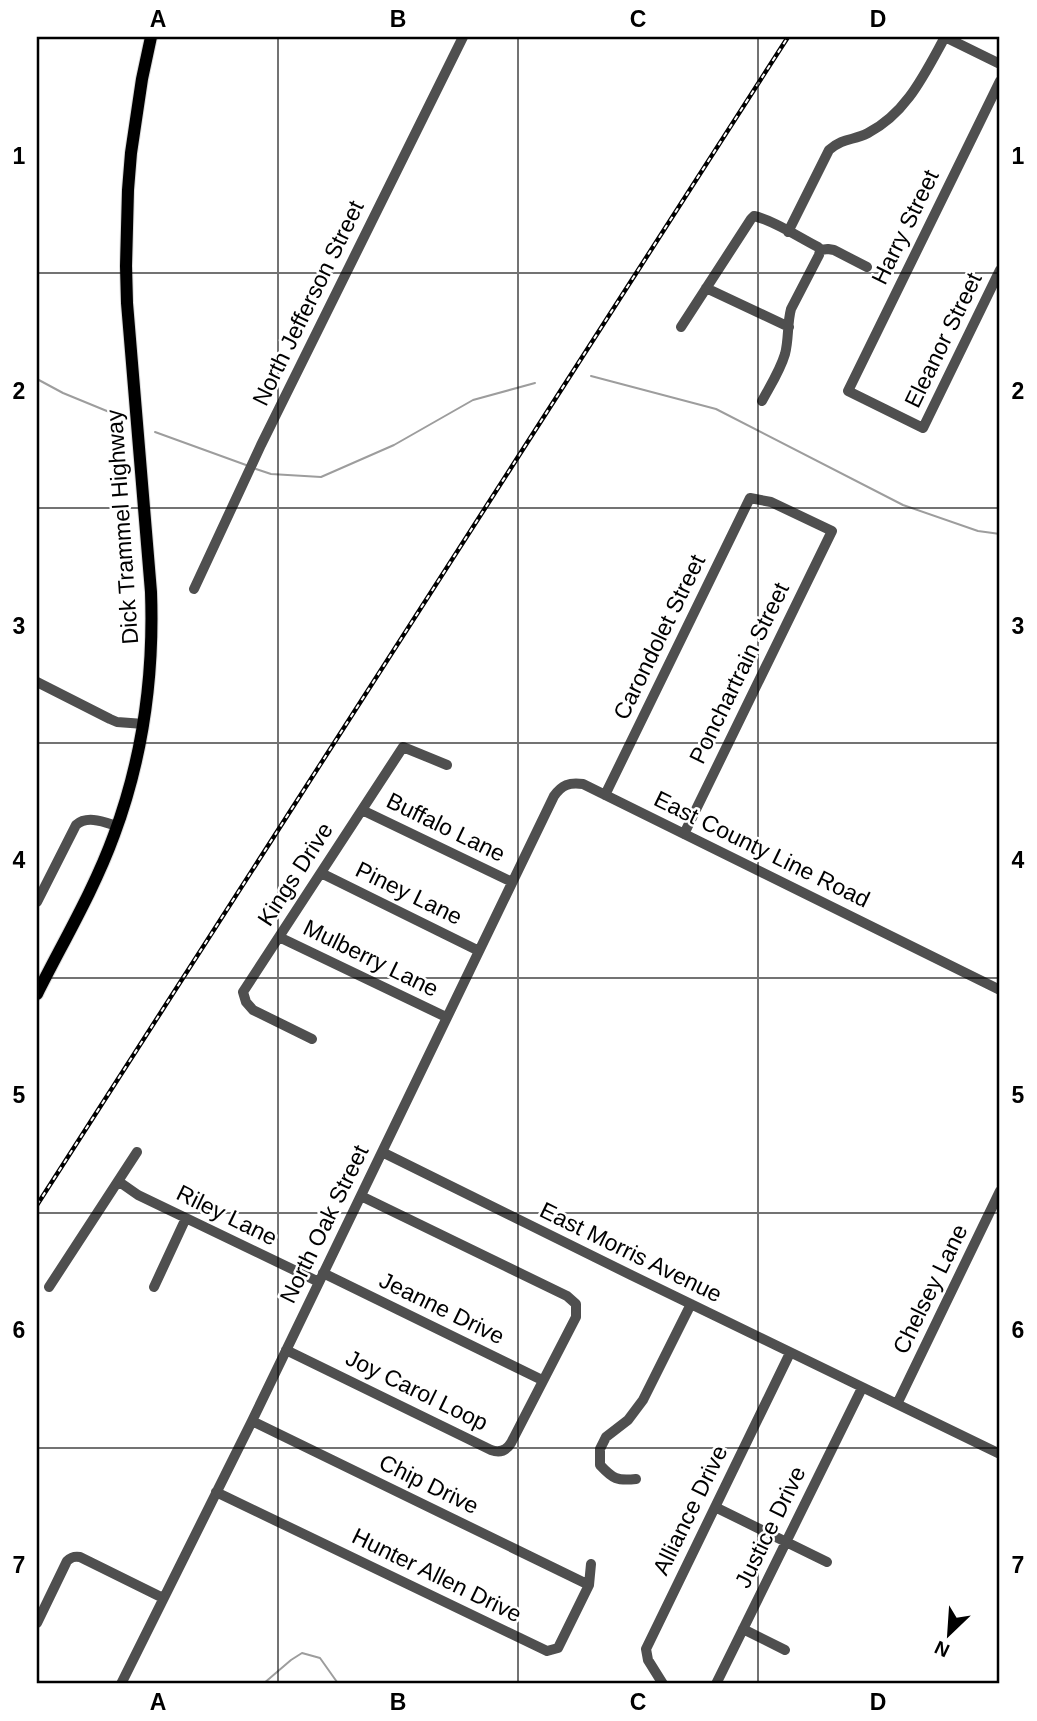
<svg xmlns="http://www.w3.org/2000/svg" width="1037" height="1721" font-family="Helvetica,sans-serif">
	<style>
		.lines { fill: none; stroke-linecap: round; stroke-linejoin: round }
		.stream { stroke: #9d9d9d; stroke-width: 2 }
		.major-casing { stroke: #dbdbdb; stroke-width: 14 }
		.minor { stroke: #4f4f4f; stroke-width: 10 }
		.major { stroke: #000; stroke-width: 12 }
		.rail-casing { stroke: #000; stroke-width: 4.5 }
		.rail { stroke: #fff; stroke-width: 2; stroke-dasharray: 5; stroke-linecap: butt }
		.grid { fill: none; stroke: #000; stroke-width: 2; stroke-opacity: 0.55 }
		.labels { text-anchor: middle; dominant-baseline: central; stroke-width: 5; stroke-linejoin: round; paint-order: stroke }
		.street-label { font-size: 23px; fill: #000; stroke: #fff }
		.neatline { fill: none; stroke: #000; stroke-width: 2.5 }
		.grid-label { font-size: 23px; text-anchor: middle; font-weight: bold; fill: #000 }
	</style>
	<rect width="100%" height="100%" fill="#fff"/>
	<g class="lines">
		<path class="stream" d="M591 376 716 409 903 505 978 531 1000 534
			M37 379 63 393 119 416
			M155 432 246 465
			M256 469 271 474 321 477 394 445 473 400 535 383
			M263 1684 291 1660 302 1653 320 1658 337 1682 345 1684"/>
		<defs>
			<path id="major" d="M37 994C63 942 94 890 114 835 143 757 154 675 151 592L127 303 126 266 128 190 131 153 142 79 151 37"/>
		</defs>
		<use href="#major" class="major-casing"/>
		<path class="minor" d="M1000 81 848 391 923 428 1000 270
			M788 232 829 150C844 137 853 141 868 133 907 113 925 73 945 37L1000 64
			M706 288 789 327
			M681 327 751 219 754 216C773 220 800 238 818 247L820 250 828 249 834 250 867 267
			M762 401C770 386 780 371 785 354 789 339 787 324 791 309L819 255 820 250
			M194 589 261 445 463 37
			M37 682 110 719 117 722 144 724
			M605 795 750 498 771 502 832 531 684 834
			M362 810 512 882
			M321 873 479 951
			M37 902 76 825C87 815 104 822 117 826
			M279 937 446 1017
			M312 1039 253 1010 246 1002 243 992 403 747 447 765
			M382 1152 631 1275 1000 1454
			M118 1181 138 1195 319 1282
			M323 1273 542 1380
			M49 1287 137 1152
			M154 1287 186 1218
			M286 1350 491 1450C499 1453 506 1451 511 1443L576 1317V1304L567 1296 361 1196
			M897 1404 1000 1191
			M252 1421 589 1585
			M636 1479C617 1481 613 1479 600 1465V1449L606 1437 628 1420 643 1400 691 1304
			M216 1492 547 1651 558 1648 589 1585 591 1564
			M715 1507 827 1562
			M37 1623 67 1561C71 1557 74 1556 80 1557L163 1598
			M743 1629 785 1650
			M121 1684 252 1421 554 796C562 785 569 782 583 784L1000 990
			M663 1684 648 1660 646 1649 790 1353
			M716 1684 862 1388"/>
		<use href="#major" class="major"/>
		<defs>
			<path id="rail" d="M37 1205 788 37"/>
		</defs>
		<use href="#rail" class="rail-casing"/>
		<use href="#rail" class="rail"/>
	</g>
	<path class="grid" d="M278 37V1684M518 37V1684M758 37V1684M37 273H1000M37 508H1000M37 743H1000M37 978H1000M37 1213H1000M37 1448H1000"/>
	<g class="labels">
		<g class="street-label">
			<text transform="translate(905 227) rotate(-64)">Harry Street</text>
			<text transform="translate(308 303) rotate(-64)">North Jefferson Street</text>
			<text transform="translate(943 340) rotate(-64)">Eleanor Street</text>
			<text transform="translate(122 527) rotate(-94)">Dick Trammel Highway</text>
			<text transform="translate(659 637) rotate(-64)">Carondolet Street</text>
			<text transform="translate(739 673) rotate(-64)">Ponchartrain Street</text>
			<text transform="translate(446 827) rotate(26)">Buffalo Lane</text>
			<text transform="translate(762 849) rotate(26)">East County Line Road</text>
			<text transform="translate(295 874) rotate(-57)">Kings Drive</text>
			<text transform="translate(409 893) rotate(26)">Piney Lane</text>
			<text transform="translate(371 958) rotate(26)">Mulberry Lane</text>
			<text transform="translate(227 1215) rotate(26)">Riley Lane</text>
			<text transform="translate(324 1224) rotate(-64)">North Oak Street</text>
			<text transform="translate(631 1252) rotate(26)">East Morris Avenue</text>
			<text transform="translate(930 1289) rotate(-64)">Chelsey Lane</text>
			<text transform="translate(442 1308) rotate(26)">Jeanne Drive</text>
			<text transform="translate(417 1390) rotate(26)">Joy Carol Loop</text>
			<text transform="translate(429 1484) rotate(26)">Chip Drive</text>
			<text transform="translate(690 1510) rotate(-64)">Alliance Drive</text>
			<text transform="translate(770 1527) rotate(-64)">Justice Drive</text>
			<text transform="translate(437 1575) rotate(26)">Hunter Allen Drive</text>
		</g>
	</g>
	<rect width="1037" height="1721" fill="none" stroke="#ffffff" stroke-width="77"/>
	<g transform="translate(949 1634) rotate(205)" stroke="#ffffff" stroke-width="5" paint-order="stroke">
	<path d="M0-5L12 26L0 18L-12 26Z" fill="#000000"/>
	<text y="-10" font-size="19" font-weight="bold" text-anchor="middle" fill="#000000">N</text>
	</g>
	<rect x="38" y="38" width="960" height="1644" class="neatline"/>
	<g class="grid-label">
		<text x="158" y="27">A</text>
		<text x="398" y="27">B</text>
		<text x="638" y="27">C</text>
		<text x="878" y="27">D</text>
		<text x="19" y="164">1</text>
		<text x="1018" y="164">1</text>
		<text x="19" y="399">2</text>
		<text x="1018" y="399">2</text>
		<text x="19" y="634">3</text>
		<text x="1018" y="634">3</text>
		<text x="19" y="868">4</text>
		<text x="1018" y="868">4</text>
		<text x="19" y="1103">5</text>
		<text x="1018" y="1103">5</text>
		<text x="19" y="1338">6</text>
		<text x="1018" y="1338">6</text>
		<text x="19" y="1573">7</text>
		<text x="1018" y="1573">7</text>
		<text x="158" y="1710">A</text>
		<text x="398" y="1710">B</text>
		<text x="638" y="1710">C</text>
		<text x="878" y="1710">D</text>
	</g>
</svg>
